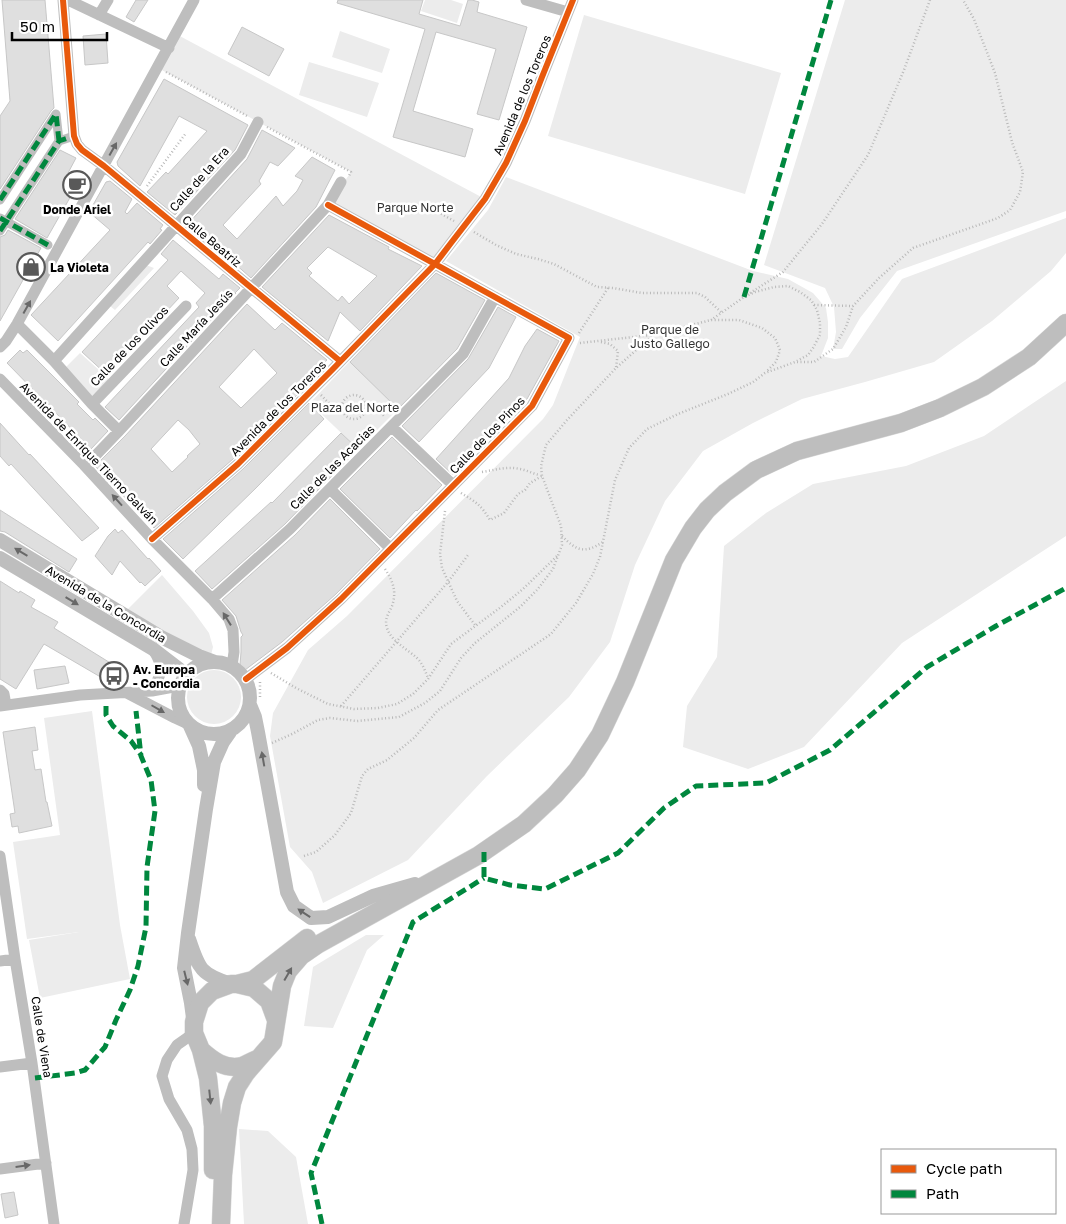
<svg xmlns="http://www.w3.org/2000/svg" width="1066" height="1224" font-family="'Golos Text',sans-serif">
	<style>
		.green { fill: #ececec }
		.building { fill: #dfdfdf; stroke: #c7c7c7; fill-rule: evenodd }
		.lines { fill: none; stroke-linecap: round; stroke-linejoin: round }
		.primary-casing { stroke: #dbdbdb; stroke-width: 19 }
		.path { stroke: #b9b9b9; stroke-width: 2.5; stroke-dasharray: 1 2.5; stroke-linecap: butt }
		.pedestrian { stroke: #bebebe; stroke-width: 9 }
		.minor { stroke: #bebebe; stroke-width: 11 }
		.tertiary { stroke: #bebebe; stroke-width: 14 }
		.primary { stroke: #bebebe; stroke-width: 18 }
		.quiet { stroke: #00873e; stroke-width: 5; stroke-dasharray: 10 5; stroke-linecap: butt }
		.cycleway-casing { stroke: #fff; stroke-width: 9 }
		.cycleway { stroke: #e8590c; stroke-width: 6 }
		.oneway { fill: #686868 }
		.labels { text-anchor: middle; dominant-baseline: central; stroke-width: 5; stroke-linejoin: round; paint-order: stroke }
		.street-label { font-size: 12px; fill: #000; stroke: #fff }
		.park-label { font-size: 12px; fill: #333; stroke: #fff }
		.poi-label { font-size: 12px; font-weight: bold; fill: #000; stroke: #fff; text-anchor: start }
	</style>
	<rect width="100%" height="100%" fill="#fff"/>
	<path class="green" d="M425 0H451L463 4 457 23 421 11Z
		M845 0H1066V211L897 271 860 318 842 349H833L836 332 834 307 825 288 764 265Z
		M584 15 781 73 745 194 548 136Z
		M340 31 390 49 382 73 332 57Z
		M176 34 485 199 435 264 328 205 351 172 158 68Z
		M309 62 379 83 367 117 299 95Z
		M506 177 753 271 788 279 813 293 826 308 828 322V338L821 356 835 359 848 357 902 279 1066 218V253L1051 271 992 321 934 362 865 382 802 399 753 423 703 451 665 501 635 565 610 642 569 697 487 776 408 860 323 903 312 872 290 847 270 736 273 713 308 650 347 616 543 419 553 405 580 337 446 261 488 210Z
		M146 265 154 268 115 310 110 306Z
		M80 353 109 379 92 396 66 367Z
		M350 361 398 409 358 449 310 403Z
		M1066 381V536L902 643 804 747 748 769 683 747 687 706 717 657 724 546 766 513 813 484 906 466 984 436Z
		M162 575 193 611 209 633 213 647 211 655 184 644 127 610Z
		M187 697a27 27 0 1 1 54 0a27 27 0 1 1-54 0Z
		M92 711 120 925 130 979 40 998 29 940 79 932 27 939 13 842 60 835 44 718Z
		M366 935H384L367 950 333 1028 304 1026 313 967Z
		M239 1129 268 1131 296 1157 308 1224H244Z"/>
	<path class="building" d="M2 0H45L54 108 51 111 0 189V116L10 101Z
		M136 0H148L134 22 126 17Z
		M338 0H423L419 14 460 26 468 0H472L479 2 477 12 527 27 499 120 477 114 496 49 436 32 413 111 473 129 465 157 393 137 425 29 337 3Z
		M242 27 284 49 269 76 228 54Z
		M106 34 108 63 85 65 83 36Z
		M164 79 248 125 235 150 175 215 147 192 166 172 168 174 207 131 179 116 140 186 118 166 117 162Z
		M262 130 295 148 278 166 270 162 259 181 261 184 223 225 237 239 276 196 283 206 297 191 303 180 295 176 312 157 335 170 316 207 251 278 216 247 215 248 187 225 247 159Z
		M60 150 76 158 68 173 80 180 47 238 15 219Z
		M110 181 132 199 125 212 127 214 137 203 163 225 160 229 162 230 150 244 148 242 58 341 31 315 110 230 89 212 106 182Z
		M329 215 389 247 388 249 422 266 360 331 340 312 328 341 262 287ZM328 247 377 276 349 304 342 296 338 301 309 276 312 273 307 268Z
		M8 230 41 248 0 321V237L5 235Z
		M173 240 219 279 223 274 240 288 235 293H236L119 420 105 407 199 307 196 303 205 293 181 271 167 286 179 298 107 375 82 352 168 260 161 254Z
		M436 273 485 300 457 349 398 409 350 362Z
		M247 304 275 330 282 323 327 360 297 391 299 393 233 459 154 528 95 466 125 436ZM254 349 277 373 241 408 219 387ZM178 420 189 430 200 444 187 456 188 457 172 472 151 449Z
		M498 307 516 317 489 368 419 442 402 426 468 359Z
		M537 329 559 341 527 399 453 475 436 459 509 378 525 346Z
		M20 350 23 353 27 350 79 402 77 404 93 420 95 418 108 431 91 449 7 363Z
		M309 403 324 419 256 488 183 559 163 539 243 469Z
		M0 423 29 455 30 454 99 528 82 541 11 464 9 466 0 456Z
		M341 433 358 449 285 524 212 589 195 571 271 502 272 503Z
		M392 437 442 485 417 511 416 510 390 538 340 489Z
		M330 499 380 549 336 594 282 642 245 670 240 665 241 652V637L243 635 241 632 236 616 222 600 295 535Z
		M0 510 77 559 69 572 5 532 0 531Z
		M115 529 118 533 122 530 148 559 149 558 161 571 145 586 141 582 140 583 120 561 112 575 95 556 108 536Z
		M0 581 19 593 20 591 35 600 31 607 58 622 54 628 112 664 104 679 44 644 16 689 0 679Z
		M65 666 69 683 37 689 34 670Z
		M35 727 38 750 32 751 35 770 41 769 46 802H47L52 826 19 833 18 826 12 827 10 814 15 813 3 732Z
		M14 1192 18 1215 5 1218 1 1194Z"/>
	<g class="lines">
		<defs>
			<path id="primary" d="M237 984 254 988 269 1001 276 1020
				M201 1050C212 1060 225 1070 242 1066 247 1064 252 1061 257 1059
				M213 1170V1126L208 1078 201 1050 194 1033V1022L200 1003 212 991 231 984H237L253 980 307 938
				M221 1224 223 1175 228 1127 232 1103 237 1087 246 1073 273 1042 282 986 288 971 301 956 317 945 479 855 524 824 555 795 577 770 600 735 625 682 674 560 693 528 707 510 725 493 756 470 797 451 901 423 940 408 983 387 1029 357 1066 323"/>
		</defs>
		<use href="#primary" class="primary-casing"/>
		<path class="path" d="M166 72 249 117
			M267 127 351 172 349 176
			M147 186 186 133
			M438 212 454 221
			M474 232 496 245 516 254 538 259 554 264 597 287 613 288 642 293H697L705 297 721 312
			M750 293 783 272 822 224 868 155 904 70 930 0
			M814 305 853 306 879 278 913 248 998 218 1010 210 1020 192 1023 172 1012 142 995 73 974 19 963 0
			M579 333 608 288
			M601 342 610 344 618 351 616 368
			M580 343 651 335
			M797 362H814L833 349 846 327 853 306
			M321 395C328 402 332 408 342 408
			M342 407a12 12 0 1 1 24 0a12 12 0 1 1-24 0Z
			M366 404C375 404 380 411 385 417
			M482 472C495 470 507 466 520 469 527 470 533 474 540 475
			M461 493C476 502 481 505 490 520L504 513 518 494 525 490 530 483 542 476
			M445 511 440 554 442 568 457 601 475 625
			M562 536C577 551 584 554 603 542
			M385 569C393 581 397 592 392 606 389 613 384 619 387 628 391 641 407 649 417 658 423 664 425 671 428 678
			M271 673 296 688 328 704 354 709 378 708 397 704 413 694 428 679 451 644 501 607 523 589 557 556
			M260 697V682
			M341 706 448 582 468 555
			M272 743 292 734 318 720 330 718 357 721 399 717 425 703 440 691 461 658 475 643 520 607 537 590 553 569 562 545 561 526 542 476 541 466 546 445 567 420 616 368 653 335 711 320H739L762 328 775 338 780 350 776 362 767 371
			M304 856 316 852 335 835 351 813 362 776 368 769 387 760 414 738 438 710 551 634 576 603 593 574 600 557 615 480 629 448 647 429 678 414 728 394 753 382 765 373 795 362 808 355 813 348 820 335V323L817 310 811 300 800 292 788 286 774 287 755 292 744 297 711 320"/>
		<path class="pedestrian" d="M0 200 56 114 59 141
			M0 218 48 245
			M0 231 59 141 74 136"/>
		<path class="minor" d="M63 0 74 136 77 144 82 150 104 166 340 361
			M68 0 169 48
			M526 0 568 12
			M99 15 108 0
			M17 324 54 361 92 404 119 431
			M0 347 6 341 17 324 194 0
			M54 361 241 154 258 122
			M0 379 84 465 152 539 212 599 229 619 233 630 234 652 232 666
			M92 404 186 306
			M392 427 453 485
			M84 465 96 455 119 431 328 205 341 182
			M330 489 390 548
			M152 539 238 464 332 370 435 264 451 243 485 199 506 163 525 121 542 77 573 0
			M212 599 290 529 463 354 495 297
			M246 679 287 648 341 599 532 406 569 338 328 205
			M0 690 4 694 6 705
			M152 691C162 672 165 670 154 651
			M127 693 175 718 188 724
			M0 706 80 695 152 691 179 686
			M0 856 15 959 32 1063 54 1224
			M0 961 15 959
			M0 1067 32 1063
			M0 1169 46 1163
			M184 1224 193 1170 192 1149 187 1130 169 1099 162 1076 167 1060 177 1045 194 1033"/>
		<path class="tertiary" d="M0 540 161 637 199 656 215 662
			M0 558 153 649 179 669 186 677
			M178 698a36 36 0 1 1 72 0a36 36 0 1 1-72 0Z
			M250 705 255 717 258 732 287 892 294 906 311 918 328 917 373 896 415 884
			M190 726 199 746 204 770V785
			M189 939C199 969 200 974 231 984
			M193 1018 191 1003 184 968 188 933 206 809 214 762 223 742 230 732"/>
		<use href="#primary" class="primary"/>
		<path class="quiet" d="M0 200 56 114 59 141
			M0 218 48 245
			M0 231 59 141 74 136
			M744 297 831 0
			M106 706V715L113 726 131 741 141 755
			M484 852V878L510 885 545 889 618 853 664 808 696 786 766 783 830 750 927 667 996 626 1066 588
			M35 1078 75 1073 85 1070 105 1047 116 1020 130 990 138 966 146 927 147 867 155 811 151 780 141 756 136 711
			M322 1224 311 1173 413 922 484 878"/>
		<defs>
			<path id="cycleway" d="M63 0 74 136 77 144 82 150 104 166 340 361
				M152 539 238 464 332 370 435 264 451 243 485 199 506 163 525 121 542 77 573 0
				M246 679 287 648 341 599 532 406 569 338 328 205"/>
		</defs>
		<use href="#cycleway" class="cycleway-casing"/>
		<use href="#cycleway" class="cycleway"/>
	</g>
	<defs><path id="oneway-solid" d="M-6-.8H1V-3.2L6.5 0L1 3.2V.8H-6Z" transform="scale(1.25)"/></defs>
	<g class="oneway">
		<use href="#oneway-solid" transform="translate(113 149) rotate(-61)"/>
		<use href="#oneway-solid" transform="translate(27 307) rotate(-61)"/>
		<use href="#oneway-solid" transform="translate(117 500) rotate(-132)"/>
		<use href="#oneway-solid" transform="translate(21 552) rotate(-149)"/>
		<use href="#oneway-solid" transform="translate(72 601) rotate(31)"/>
		<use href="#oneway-solid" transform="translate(227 619) rotate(-122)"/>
		<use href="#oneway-solid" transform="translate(158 709) rotate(30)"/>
		<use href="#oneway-solid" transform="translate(263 759) rotate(-100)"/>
		<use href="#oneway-solid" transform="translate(304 913) rotate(-146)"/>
		<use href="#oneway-solid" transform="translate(288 974) rotate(-60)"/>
		<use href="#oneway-solid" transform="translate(186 978) rotate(76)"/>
		<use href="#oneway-solid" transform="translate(210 1097) rotate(84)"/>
		<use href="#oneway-solid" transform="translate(23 1166) rotate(-8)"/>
	</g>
	<defs>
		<symbol id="cafe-ring" viewBox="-11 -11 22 22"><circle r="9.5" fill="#fff" stroke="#595959" stroke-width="1.5"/><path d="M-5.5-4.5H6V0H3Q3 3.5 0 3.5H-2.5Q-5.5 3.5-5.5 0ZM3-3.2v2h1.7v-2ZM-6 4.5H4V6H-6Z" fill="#595959"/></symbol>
		<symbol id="shop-ring" viewBox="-11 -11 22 22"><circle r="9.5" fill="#fff" stroke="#595959" stroke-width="1.5"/><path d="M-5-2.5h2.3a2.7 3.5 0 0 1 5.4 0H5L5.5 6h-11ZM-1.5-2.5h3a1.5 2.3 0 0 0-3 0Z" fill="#595959"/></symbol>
		<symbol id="bus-ring" viewBox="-11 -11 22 22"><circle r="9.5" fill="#fff" stroke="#595959" stroke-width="1.5"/><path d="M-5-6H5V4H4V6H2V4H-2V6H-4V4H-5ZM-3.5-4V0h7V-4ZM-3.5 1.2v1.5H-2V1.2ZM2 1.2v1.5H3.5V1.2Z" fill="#595959"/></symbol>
	</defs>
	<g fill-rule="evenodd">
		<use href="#cafe-ring" x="61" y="169" width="32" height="32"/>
		<use href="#shop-ring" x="15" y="251" width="32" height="32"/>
		<use href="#bus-ring" x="98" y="660" width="32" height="32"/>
	</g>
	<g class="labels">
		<g class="street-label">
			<text transform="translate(522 95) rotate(-67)">Avenida de los Toreros</text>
			<text transform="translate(199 179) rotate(-48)">Calle de la Era</text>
			<text transform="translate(212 241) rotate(40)">Calle Beatriz</text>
			<text transform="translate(196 328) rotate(-47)">Calle María Jesús</text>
			<text transform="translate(129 346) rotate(-46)">Calle de los Olivos</text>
			<text transform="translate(278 408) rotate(-45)">Avenida de los Toreros</text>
			<text transform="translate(487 435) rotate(-46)">Calle de los Pinos</text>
			<text transform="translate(89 453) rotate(46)">Avenida de Enrique Tierno Galván</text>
			<text transform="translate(332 467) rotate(-45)">Calle de las Acacias</text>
			<text transform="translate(106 604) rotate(31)">Avenida de la Concordia</text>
			<text transform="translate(42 1037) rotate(81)">Calle de Viena</text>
		</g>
		<g class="park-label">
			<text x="415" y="207">Parque Norte</text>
			<text x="670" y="329">Parque de<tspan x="670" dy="14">Justo Gallego</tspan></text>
			<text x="355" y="407">Plaza del Norte</text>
		</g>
		<g class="poi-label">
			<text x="77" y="209" text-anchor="middle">Donde Ariel</text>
			<text x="50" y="267">La Violeta</text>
			<text x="133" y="669">Av. Europa<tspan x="133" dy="14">- Concordia</tspan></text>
		</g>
	</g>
	<rect x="881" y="1149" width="175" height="65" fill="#ffffff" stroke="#999999"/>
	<rect x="891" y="1165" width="25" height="8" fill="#e8590c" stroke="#999999"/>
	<text x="926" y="1174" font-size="15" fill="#000000">Cycle path</text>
	<rect x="891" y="1190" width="25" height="8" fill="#00873e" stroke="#999999"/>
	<text x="926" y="1199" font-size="15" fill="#000000">Path</text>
	<path d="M12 32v8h95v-8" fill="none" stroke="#000000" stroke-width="2.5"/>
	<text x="20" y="32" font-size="15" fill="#000000" stroke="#ffffff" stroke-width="4" paint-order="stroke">50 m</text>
</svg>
